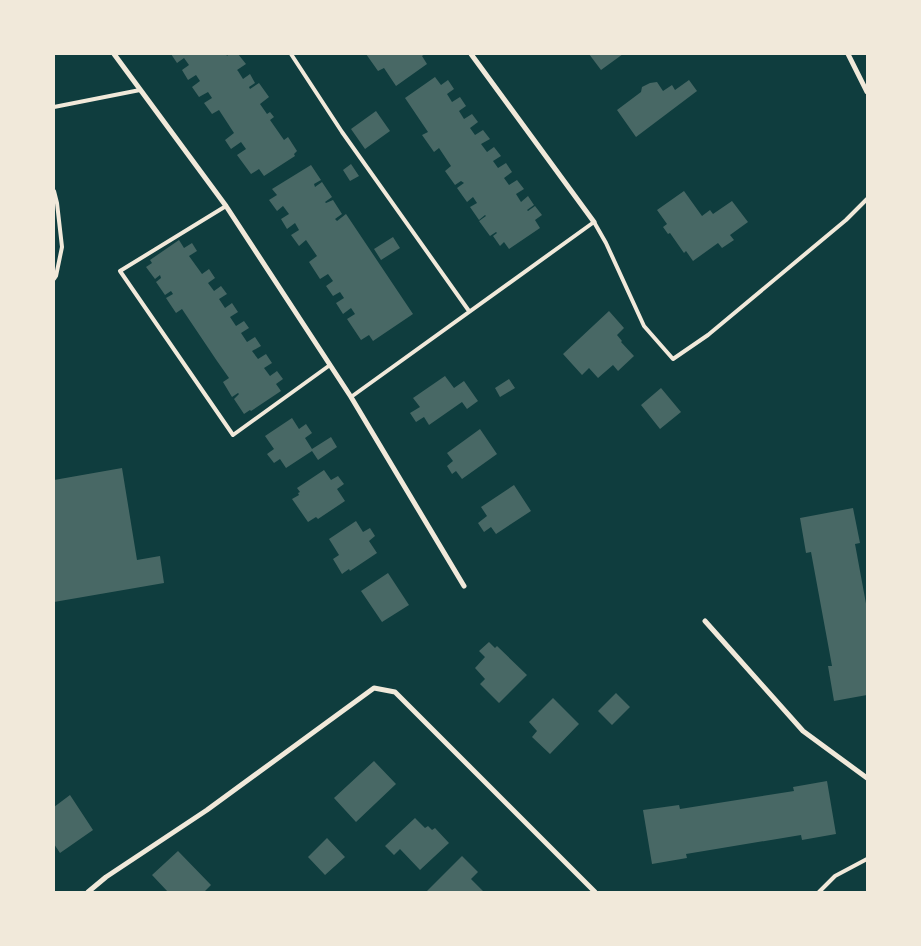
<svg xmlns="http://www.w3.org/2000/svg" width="921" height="946" font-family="Cabin,sans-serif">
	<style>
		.building { fill: #486865 }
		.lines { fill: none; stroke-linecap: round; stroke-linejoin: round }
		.service { stroke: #f1e9da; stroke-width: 4 }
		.minor { stroke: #f1e9da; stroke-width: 5 }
	</style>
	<rect width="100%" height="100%" fill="#0f3d3e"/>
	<path class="building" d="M171 54H226L227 56 229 54H238L246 64 237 70 238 71 243 79 250 74 255 83 249 87 250 89 259 83 269 97 260 104 267 114 270 112 274 117 270 120 284 140 288 137 297 151 294 154 295 156 264 176 259 169 251 174 237 155 246 149 241 142 231 149 225 140 234 133 219 110 212 114 204 103 212 98 208 92 199 97 192 87 200 81 196 75 188 80 182 70 189 65 184 58 177 63Z
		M366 54H425L422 56 427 64 396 86 384 68 378 71Z
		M589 54H623L601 70Z
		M435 77 441 85 448 80 454 89 447 94 452 102 460 97 466 106 459 111 464 119 472 114 478 122 470 128 475 135 483 130 490 139 481 144 487 152 494 147 501 156 493 161 498 168 506 163 512 172 504 178 509 185 517 180 524 189 516 194 521 202 528 196 534 205 527 210 528 211 535 206 542 215 535 220 540 228 509 249 504 242 500 246 493 236 497 233 496 232 490 236 479 221 486 216 485 215 479 220 470 207 477 203 473 197 467 202 457 188 464 183 461 181 455 185 445 171 451 166 439 148 434 152 422 135 428 132 405 98Z
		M689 80 697 91 636 137 617 110 641 92 642 87 650 83 657 82 663 91 672 85 675 90Z
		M376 111 390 131 365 149 351 129Z
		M351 164 359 176 350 181 343 170Z
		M311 165 321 180 314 184 315 187 322 182 332 197 325 202 326 203 333 200 342 214 335 219 337 221 346 214 413 314 373 341 369 335 361 340 347 319 355 314 351 308 343 314 336 303 344 298 340 292 333 296 326 286 333 281 328 274 320 279 309 262 317 256 306 240 299 246 291 235 299 230 295 223 287 229 281 219 289 214 283 206 277 211 269 200 277 195 272 189Z
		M684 191 702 216 710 210 713 214 732 201 748 222 730 235 734 240 722 248 718 243 693 261 686 251 684 253 670 233 668 234 663 227 667 224 657 210Z
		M393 237 400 248 381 260 374 249Z
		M179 240 184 248 192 243 197 251 189 256 202 274 209 269 215 278 208 283 214 291 221 286 227 294 219 299 225 308 232 303 238 312 230 317 236 326 244 321 249 328 241 333 247 342 255 337 261 346 252 351 258 359 266 354 272 363 264 368 270 376 277 371 283 379 276 384 281 391 251 411 250 410 244 414 234 399 239 394 238 393 232 397 223 382 229 378 217 361 182 309 176 313 166 298 173 294 171 291 165 295 156 282 161 278 160 275 155 279 146 267 152 263 150 260Z
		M609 311 624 328 617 335 622 341 621 342 634 356 618 371 613 365 598 378 589 368 582 375 563 354Z
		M445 376 454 388 464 381 478 401 467 409 462 402 429 425 424 417 416 422 410 413 420 407 413 398Z
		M509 379 515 388 500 397 495 388Z
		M661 388 681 412 660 429 641 405Z
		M292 418 299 429 306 424 312 433 305 438 312 449 331 437 337 447 318 460 312 451 286 468 280 459 274 463 267 454 274 449 265 436Z
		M480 429 497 454 462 479 456 471 452 474 447 466 453 461 447 453Z
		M122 468 137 560 160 556 164 583 54 602V480Z
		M324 470 331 480 338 476 344 484 337 489 345 501 318 519 316 517 308 522 292 499 299 495 298 493 300 492 297 488Z
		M514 485 531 511 496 534 491 527 484 532 478 523 487 516 481 507Z
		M853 508 860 543 855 544 867 609V695L834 701 828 666H832L811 552 806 553 800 518Z
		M356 521 363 532 370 528 375 536 369 541 377 553 350 571 349 569 342 574 333 559 339 555 329 539Z
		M388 573 409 605 382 622 361 591Z
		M489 642 495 648 497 646 527 675 499 703 480 684 485 679 475 668 485 657 479 651Z
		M616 693 630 707 612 725 598 711Z
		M553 698 579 724 550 754 532 737 537 731 529 722Z
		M374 761 396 784 356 822 334 798Z
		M827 781 836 834 802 840 801 835 686 854 687 858 652 864 643 810 679 805 680 809 794 791 793 787Z
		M70 795 93 830 60 853 54 844V807Z
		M415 818 425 828 428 826 432 830 435 828 449 843 420 870 400 849 394 855 385 846Z
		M327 838 345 857 325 875 308 857Z
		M178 851 211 885 204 892H168L152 875Z
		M462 856 478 872 471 879 484 892H429L427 891Z"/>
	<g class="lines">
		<path class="service" d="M291 54 342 132 469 311
			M54 107 140 90
			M54 191 57 203 62 247 56 276 54 279
			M226 206 120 271 233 435 330 365
			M351 397 594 222 606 243 644 326 673 359 708 335 846 220 867 199
			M819 892 835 876 867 859"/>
		<path class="minor" d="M114 54 226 206 351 397 464 586
			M471 54 594 222
			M848 54 867 92
			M705 621 803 731 867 778
			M88 892 106 877 207 810 374 688 395 692 595 892"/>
	</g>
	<rect width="921" height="946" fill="none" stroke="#f1e9da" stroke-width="110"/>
</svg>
